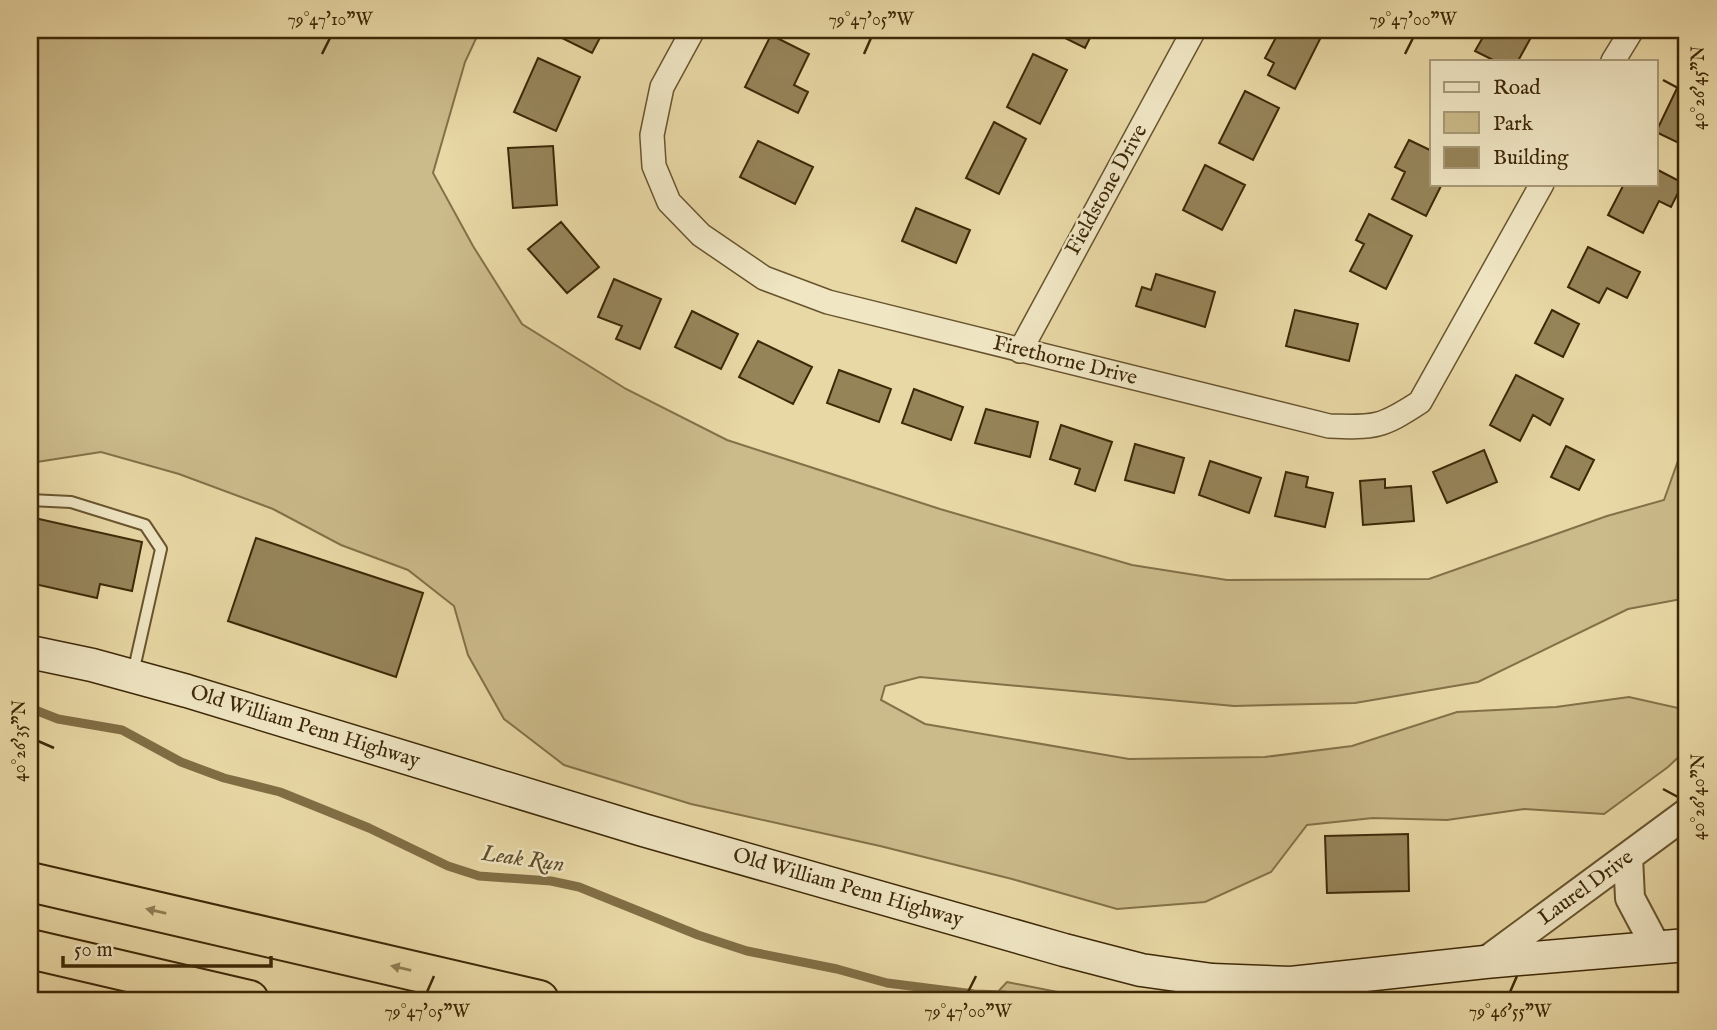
<svg xmlns="http://www.w3.org/2000/svg" width="1717" height="1030" font-family="'IM FELL English',serif">
	<style>
		.green { fill: #cbba8a; stroke: #847148; stroke-width: 2 }
		.lines { fill: none; stroke-linecap: round; stroke-linejoin: round }
		.stream { stroke: #816e45; stroke-width: 9 }
		.building { fill: #968459; stroke: #3d2807; stroke-width: 2 }
		.service-casing { stroke: #68542e; stroke-width: 14 }
		.minor-casing { stroke: #68542e; stroke-width: 26 }
		.tertiary-casing { stroke: #68542e; stroke-width: 32 }
		.secondary-casing { stroke: #3d2807; stroke-width: 35 }
		.motorway-casing { stroke: #3d2807; stroke-width: 42 }
		.service { stroke: #f0e6c4; stroke-width: 10 }
		.minor { stroke: #f0e6c4; stroke-width: 23 }
		.tertiary { stroke: #f0e6c4; stroke-width: 28 }
		.secondary { stroke: #f0e6c4; stroke-width: 32 }
		.motorway { stroke: #e8d8a5; stroke-width: 38 }
		.oneway { fill: #928056 }
		.ticks { fill: none; stroke: #3d2807; stroke-width: 2.5 }
		.labels { text-anchor: middle; dominant-baseline: central; stroke-width: 5; stroke-linejoin: round; paint-order: stroke }
		.street-label { font-size: 21px; fill: #3d2807; stroke: #f0e6c4 }
		.water-label { font-size: 23px; font-style: italic; fill: #5f4b26; stroke: #f0e6c4 }
		.neatline { fill: none; stroke: #3d2807; stroke-width: 2.5 }
		.ticks-label { font-size: 18px; text-anchor: middle; fill: #3d2807 }
	</style>
	<rect width="100%" height="100%" fill="#e8d8a5"/>
	<filter id="stains"><feTurbulence type="fractalNoise" baseFrequency=".00286" numOctaves="4"/><feColorMatrix values="0 0 0 0 .2 0 0 0 0 .09 0 0 0 0 .02 0 0 0 .5 -.17"/></filter>
	<radialGradient id="worn" r=".72"><stop offset=".6" stop-color="#630" stop-opacity="0"/><stop offset="1" stop-color="#630" stop-opacity=".3"/></radialGradient>
	<path class="green" d="M30 30H480L465 62 433 173 473 246 522 324 626 389 727 440 940 509 1132 565 1227 580 1429 579 1607 516 1664 500 1679 458 1680 405 1687 374V598L1628 609 1478 682 1355 703 1234 706 920 677 885 686 881 700 925 724 1129 759 1265 757 1352 746 1457 712 1556 707 1629 697 1687 710V749L1668 767 1604 814 1524 809 1447 820 1373 818 1307 825 1271 872 1205 902 1117 909 1012 879 880 846 691 804 564 765 504 719 468 655 454 606 408 570 341 545 273 509 179 474 101 452 30 463Z
		M1007 982 1098 1000H990Z"/>
	<g class="lines">
		<path class="stream" d="M30 708 58 719 122 730 181 762 224 778 280 792 369 828 448 866 479 876 551 881 579 887 698 935 747 951 837 969 887 983 974 994 1005 995 1025 1000"/>
	</g>
	<path class="building" d="M561 30H604L592 53 558 36Z
		M1049 30H1094L1085 48Z
		M1280 30H1301L1320 39 1295 89 1268 75 1274 63 1265 58Z
		M1487 30H1535L1518 61H1495L1475 51Z
		M771 35 809 54 794 85 808 92 798 113 745 87Z
		M1033 54 1067 70 1040 124 1007 107Z
		M538 58 580 77 556 131 514 112Z
		M1680 82 1687 86V147L1656 132Z
		M1245 91 1279 108 1253 160 1219 143Z
		M994 122 1026 139 999 194 966 178Z
		M1409 140 1432 151V184H1442L1426 216 1392 199 1405 172 1395 167Z
		M758 141 813 167 795 204 740 177Z
		M553 146 557 205 513 208 508 148Z
		M1205 165 1245 185 1222 230 1183 210Z
		M1656 169 1683 183 1671 207 1659 201 1643 233 1608 215 1624 184H1656Z
		M916 208 970 230 956 263 902 241Z
		M1369 214 1412 236 1386 289 1350 271 1364 244 1356 240Z
		M561 222 599 267 567 293 528 249Z
		M1588 247 1640 272 1627 298 1607 288 1599 303 1568 287Z
		M1156 274 1215 292 1205 327 1136 306 1142 287 1151 290Z
		M614 279 661 299 640 349 616 339 622 326 598 317Z
		M1295 310 1358 324 1349 361 1286 346Z
		M1552 310 1579 324 1563 357 1535 343Z
		M692 311 738 334 721 369 675 347Z
		M758 341 812 367 793 404 739 377Z
		M839 370 891 389 879 422 827 403Z
		M1516 375 1563 399 1550 425 1533 415 1520 441 1490 425Z
		M914 389 963 407 951 440 902 423Z
		M986 409 1038 422 1030 457 975 443Z
		M1061 425 1112 442 1095 491 1075 484 1080 469 1050 459Z
		M1135 444 1184 458 1174 493 1125 480Z
		M1566 446 1594 460 1579 490 1551 477Z
		M1484 450 1497 482 1447 503 1433 472Z
		M1210 461 1261 478 1249 513 1199 495Z
		M1286 472 1308 477 1306 487 1333 493 1325 527 1275 516Z
		M1385 479V488L1411 486 1414 521 1363 525 1360 481Z
		M30 517 142 542 132 591 100 584 97 598 30 583Z
		M256 538 423 593 396 677 228 621Z
		M1408 834 1409 891 1327 893 1325 836Z"/>
	<g class="lines">
		<defs>
			<path id="service" d="M30 500 71 502 145 525 161 549 133 673"/>
			<path id="minor" d="M693 30 662 87 652 135 654 166 669 202 701 235 764 278 828 302 1329 426C1375 428 1382 427 1420 402L1542 184
				M1613 61 1632 30
				M1020 351 1194 30"/>
			<path id="tertiary" d="M1628 857 1630 898 1656 947
				M1485 962 1687 813"/>
			<path id="secondary" d="M30 652 92 665 187 691 643 830 1064 950 1141 970 1212 980 1291 983 1485 962 1687 945"/>
			<path id="motorway" d="M30 882 539 1000
				M30 949 249 1000"/>
		</defs>
		<use href="#service" class="service-casing"/>
		<use href="#minor" class="minor-casing"/>
		<use href="#tertiary" class="tertiary-casing"/>
		<use href="#secondary" class="secondary-casing"/>
		<use href="#motorway" class="motorway-casing"/>
		<use href="#service" class="service"/>
		<use href="#minor" class="minor"/>
		<use href="#tertiary" class="tertiary"/>
		<use href="#secondary" class="secondary"/>
		<use href="#motorway" class="motorway"/>
	</g>
	<defs><path id="oneway-solid" d="M-6-.8H1V-3.2L6.5 0L1 3.2V.8H-6Z" transform="scale(1.75)"/></defs>
	<g class="oneway">
		<use href="#oneway-solid" transform="translate(156 911) rotate(-167)"/>
		<use href="#oneway-solid" transform="translate(401 968) rotate(-167)"/>
	</g>
	<path class="ticks" d="M322 54 330 38M864 54 871 38M1405 54 1413 38M1663 80 1678 88M38 741 54 748M1663 789 1678 797M427 992 434 976M968 992 976 976M1510 992 1517 976"/>
	<g class="labels">
		<g class="street-label">
			<text transform="translate(1107 190) rotate(-61)">Fieldstone Drive</text>
			<text transform="translate(1065 361) rotate(14)">Firethorne Drive</text>
			<text transform="translate(305 727) rotate(17)">Old William Penn Highway</text>
			<text transform="translate(848 888) rotate(16)">Old William Penn Highway</text>
			<text transform="translate(1586 888) rotate(-36)">Laurel Drive</text>
		</g>
		<g class="water-label">
			<text transform="translate(523 859) rotate(8)">Leak Run</text>
		</g>
	</g>
	<rect width="1717" height="1030" fill="none" stroke="#e8d8a5" stroke-width="77"/>
	<rect x="1430" y="60" width="228" height="126" fill="#f0e6c4" stroke="#a89a78" stroke-width="2"/>
	<rect x="1444" y="82" width="35" height="10" fill="#f0e6c4" stroke="#a89a78" stroke-width="2"/>
	<text x="1493" y="94" font-size="21" fill="#3d2807">Road</text>
	<rect x="1444" y="112" width="35" height="21" fill="#cbba8a" stroke="#a89a78" stroke-width="2"/>
	<text x="1493" y="130" font-size="21" fill="#3d2807">Park</text>
	<rect x="1444" y="147" width="35" height="21" fill="#968459" stroke="#a89a78" stroke-width="2"/>
	<text x="1493" y="164" font-size="21" fill="#3d2807">Building</text>
	<path d="M63 956v10h208v-10" fill="none" stroke="#3d2807" stroke-width="3.5"/>
	<text x="74" y="956" font-size="21" fill="#3d2807" stroke="#f0e6c4" stroke-width="5" paint-order="stroke">50 m</text>
	<rect x="38" y="38" width="1640" height="954" class="neatline"/>
	<g class="ticks-label">
		<text x="330" y="25">79°47'10"W</text>
		<text x="871" y="25">79°47'05"W</text>
		<text x="1413" y="25">79°47'00"W</text>
		<text transform="translate(1698 88) rotate(-90)" y="6">40°26'45"N</text>
		<text transform="translate(19 741) rotate(-90)" y="6">40°26'35"N</text>
		<text transform="translate(1698 797) rotate(-90)" y="6">40°26'40"N</text>
		<text x="427" y="1017">79°47'05"W</text>
		<text x="968" y="1017">79°47'00"W</text>
		<text x="1510" y="1017">79°46'55"W</text>
	</g>
	<rect width="100%" height="100%" filter="url(#stains)"/>
	<rect width="100%" height="100%" fill="url(#worn)"/>
</svg>
